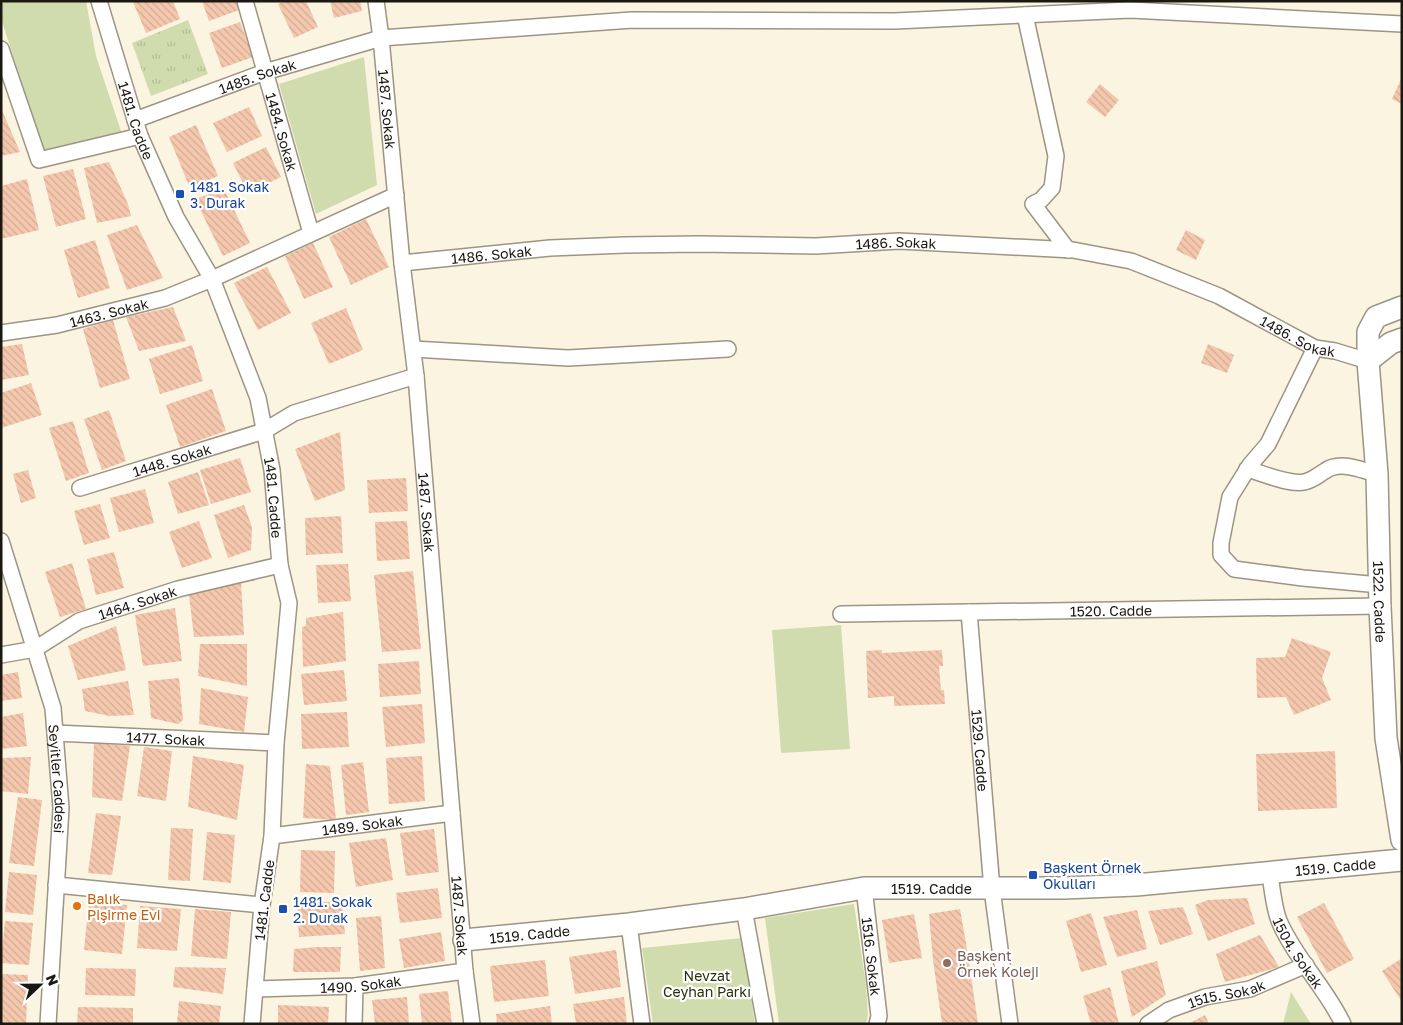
<svg xmlns="http://www.w3.org/2000/svg" width="1403" height="1025" font-family="'Golos Text',sans-serif">
	<style>
		.grass { fill: url(#grass-tufts) }
		.park { fill: #d0dcae }
		.building { fill: url(#building-back-hatch) }
		.lines { fill: none; stroke-linecap: round; stroke-linejoin: round }
		.street-casing { stroke: #9c9584; stroke-width: 18 }
		.secondary-casing { stroke: #9c9584; stroke-width: 24 }
		.street { stroke: #fff; stroke-width: 15 }
		.secondary { stroke: #fff; stroke-width: 21 }
		.transit-dot { fill: #1a4fb4; stroke: #fff; stroke-width: 2 }
		.food-dot { fill: #e8710a; stroke: #fff; stroke-width: 2 }
		.education-dot { fill: #8d6e63; stroke: #fff; stroke-width: 2 }
		.labels { text-anchor: middle; dominant-baseline: central; stroke-width: 4.5; stroke-linejoin: round; paint-order: stroke }
		.street-label { font-size: 14px; fill: #1b1812; stroke: #fff }
		.transit-label { font-size: 14px; fill: #164399; stroke: #fff; text-anchor: start }
		.food-label { font-size: 14px; fill: #c56008; stroke: #fff; text-anchor: start }
		.education-label { font-size: 14px; fill: #785e54; stroke: #fff; text-anchor: start }
		.park-label { font-size: 14px; fill: #2a300d; stroke: #fff }
	</style>
	<defs>
		<pattern id="grass-tufts" width="24" height="20" patternUnits="userSpaceOnUse" patternTransform="scale(1.25)"><rect width="24" height="20" fill="#d0dcae"/><path d="M3 7l-1-3M5 7V3M7 7l1-3M15 17l-1-3M17 17v-4M19 17l1-3" fill="none" stroke="#b2bc95"/></pattern>
		<pattern id="building-back-hatch" width="6" height="6" patternUnits="userSpaceOnUse" patternTransform="scale(1.25)"><rect width="6" height="6" fill="#f5c8ae"/><path d="M-1 5l2 2M0 0l6 6M5-1l2 2" fill="none" stroke="#d1ab95"/></pattern>
	</defs>
	<rect width="100%" height="100%" fill="#fbf4e1"/>
	<path class="grass" d="M188 20 208 74 151 96 132 43Z"/>
	<path class="park" d="M1 1H86L96 56 122 134 43 150 1 18Z
		M364 57 377 185 316 214 279 84Z
		M841 625 850 749 781 753 772 630Z
		M854 904 866 985 868 1015 866 1024H779L765 918Z
		M742 938 755 1024H653L642 948Z
		M1291 992 1311 1024H1283Z"/>
	<path class="building" d="M135 1H173L180 19 146 33 133 2Z
		M202 1H236L239 10 209 21Z
		M285 1H306L318 27 294 38 278 4Z
		M330 1H360L362 11 334 18Z
		M240 22 253 57 222 68 209 33Z
		M1402 77V104L1392 99Z
		M1100 84 1119 100 1105 117 1086 102Z
		M249 107 262 136 227 152 213 123Z
		M1 108 20 152 1 156Z
		M196 125 218 176 190 188 169 137Z
		M266 147 281 177 248 193 233 163Z
		M109 162 128 204 131 216 97 223 84 168Z
		M73 169 86 219 56 227 43 176Z
		M27 179 39 230 1 239V186Z
		M224 189 250 243 223 256 195 199Z
		M366 219 389 267 351 285 329 237Z
		M137 225 163 278 127 290 107 235Z
		M1186 230 1205 240 1196 260 1176 250Z
		M95 240 110 288 78 298 64 250Z
		M313 243 333 287 304 299 285 256Z
		M267 267 291 313 258 330 234 283Z
		M173 307 186 341 139 351 126 317Z
		M346 308 363 350 329 364 311 323Z
		M113 320 130 379 100 388 83 329Z
		M22 344 29 375 1 380V347Z
		M1208 344 1234 355 1227 373 1201 363Z
		M192 345 203 381 160 394 149 359Z
		M31 383 42 415 1 428V393Z
		M212 389 226 431 180 447 166 405Z
		M109 410 126 461 102 470 84 419Z
		M73 421 89 473 66 481 49 428Z
		M340 432 345 490 315 501 295 449Z
		M240 458 251 492 211 504 200 470Z
		M28 470 36 498 21 503 13 474Z
		M198 472 209 505 178 514 168 482Z
		M406 478 408 511 369 513 367 480Z
		M145 489 154 523 119 532 110 498Z
		M100 504 110 538 84 545 74 511Z
		M244 505 252 527 251 550 228 558 214 515Z
		M341 516 343 553 306 555 305 518Z
		M199 521 212 558 182 568 169 532Z
		M407 521 410 559 377 561 375 522Z
		M114 552 124 588 96 595 87 559Z
		M72 563 86 609 60 617 45 572Z
		M348 564 351 601 318 603 316 565Z
		M413 571 421 649 382 652 374 575Z
		M241 583 244 635 194 637 189 595Z
		M175 608 182 661 143 666 135 615Z
		M343 612 346 661 303 667 302 627 306 626V618Z
		M116 626 126 670 78 680 68 646Z
		M1292 638 1331 652 1322 678 1331 700 1294 715 1286 697 1257 698 1256 658 1285 657Z
		M200 644H247V686L198 676Z
		M882 650V653L942 650 943 666H939L941 690H944L945 704 894 706V696L868 698 866 651Z
		M419 661 421 694 380 697 378 664Z
		M344 670 347 701 304 705 301 674Z
		M18 672 22 698 1 701V675Z
		M179 678 183 720 178 724 151 718 148 681Z
		M128 681 134 715 110 716 85 711 82 689Z
		M201 688 248 697 244 732 199 724Z
		M422 704 425 743 386 747 382 707Z
		M347 712 349 747 302 749 301 714Z
		M23 713 27 746 1 749V717Z
		M94 743 130 746 122 801 92 797Z
		M144 747 172 751 166 801 137 796Z
		M1335 751 1337 808 1258 811 1256 754Z
		M193 756 244 765 237 820 188 807Z
		M422 756 425 801 389 804 386 758Z
		M31 757 28 794 1 791V758Z
		M363 762 369 812 346 815 341 765Z
		M306 764 330 766 336 820 303 818Z
		M18 797 42 800 34 866 9 863Z
		M96 813 121 816 112 875 88 873Z
		M171 828 193 829 190 881 168 880Z
		M434 829 439 872 406 876 400 833Z
		M207 832 235 835 231 883 203 880Z
		M386 838 393 880 356 887 349 843Z
		M301 850 335 851 334 893 300 892Z
		M9 872 37 875 33 915 5 912Z
		M438 888 442 918 400 923 396 893Z
		M1247 898 1255 924 1208 941 1195 905 1208 900Z
		M89 901 127 905 122 954 84 950Z
		M342 901 345 934 299 937 297 904Z
		M1324 903 1354 959 1327 973 1297 917Z
		M140 906 181 909 177 951 137 948Z
		M1183 907 1193 934 1160 945 1148 911Z
		M195 909 231 912 227 959 191 956Z
		M960 909 968 955 978 1024H942L933 960 929 914Z
		M1137 910 1147 949 1117 957 1103 917Z
		M1091 913 1107 965 1081 972 1066 921Z
		M914 914 922 958 889 963 882 920Z
		M381 916 385 968 360 971 356 918Z
		M5 921 33 923 29 965 1 963Z
		M441 932 445 961 404 968 399 939Z
		M1260 935 1279 967 1225 982 1216 954Z
		M318 947H341L340 972H293L294 949Z
		M616 950 621 987 575 994 569 957Z
		M1402 958V1002L1382 971Z
		M545 960 549 996 494 1002 490 966Z
		M1157 961 1166 995 1132 1017 1121 971Z
		M175 967 226 968 223 994 173 987Z
		M86 968 136 969 135 996 85 995Z
		M1 974 28 975 26 1024H1Z
		M1110 987 1119 1024H1091L1083 996Z
		M448 991 452 1024H422L419 994Z
		M407 997 409 1024H375L372 1000Z
		M624 997 627 1024H576L573 1004Z
		M179 1001 221 1006 219 1024H177Z
		M278 1005 329 1007 328 1024H278Z
		M550 1006 552 1024H497L496 1014Z
		M78 1007 133 1008V1024H77Z
		M1205 1015 1209 1024H1188Z"/>
	<g class="lines">
		<defs>
			<g id="street">
				<path id="s1" d="M99 1 140 136 176 217 212 279 258 398 272 470 280 565 289 603 276 743 272 836 262 905 252 1024"/>
				<path id="s2" d="M245 1 311 233"/>
				<path id="s3" d="M376 1 381 38 402 263 416 376 465 971 472 1024"/>
				<path d="M1025 15 1056 156 1052 188 1041 200 1033 204 1068 250"/>
				<path d="M1 49 39 160 140 136"/>
				<path id="s4" d="M135 120 265 72 381 38 632 20 895 21 1130 10 1402 24"/>
				<path id="s5" d="M402 263 550 248 625 245 699 244 816 246 899 241 1073 250 1131 261 1219 296 1315 348 1335 351 1368 361"/>
				<path id="s6" d="M1 333 57 325 165 298 212 279 396 195"/>
				<path d="M1315 348 1268 444 1250 465 1230 497 1221 543V555L1234 569 1303 578 1380 585"/>
				<path d="M413 349 568 358 728 349"/>
				<path d="M1247 469C1262 473 1289 485 1304 482 1313 480 1318 475 1325 471 1340 460 1361 470 1377 474"/>
				<path id="s7" d="M80 488 264 431 294 413 416 376"/>
				<path id="s8" d="M1 541 53 708 61 808 48 1024"/>
				<path id="s9" d="M969 612 992 889 1010 1024"/>
				<path id="s10" d="M841 614 1380 606"/>
				<path id="s11" d="M1 655 35 649 79 621 178 589 280 565"/>
				<path id="s12" d="M55 733 276 743"/>
				<path id="s13" d="M272 836 452 813"/>
				<path id="s14" d="M1270 874C1272 888 1274 910 1280 923 1296 959 1326 988 1343 1024"/>
				<path d="M56 885 262 905"/>
				<path id="s15" d="M864 888 879 1016 877 1024"/>
				<path d="M744 909 765 1024"/>
				<path d="M629 924 642 1024"/>
				<path id="s16" d="M255 989 355 986 465 971"/>
				<path d="M354 1024 355 986"/>
				<path id="s17" d="M1148 1024 1169 1010 1205 997 1250 989 1306 965"/>
			</g>
			<g id="secondary">
				<path id="s18" d="M1402 307 1376 317 1368 332V361L1377 474 1380 606 1386 738 1402 840"/>
				<path d="M1368 361 1391 343 1402 339"/>
				<path id="s19" d="M464 940 629 924 744 909 864 888H1064L1136 885 1402 860"/>
			</g>
		</defs>
		<use href="#street" class="street-casing"/>
		<use href="#secondary" class="secondary-casing"/>
		<use href="#street" class="street"/>
		<use href="#secondary" class="secondary"/>
	</g>
	<g class="transit-dot">
		<rect x="175" y="189" width="10" height="10" rx="2.5"/>
		<rect x="1028" y="870" width="10" height="10" rx="2.5"/>
		<rect x="278" y="904" width="10" height="10" rx="2.5"/>
	</g>
	<circle class="food-dot" cx="77" cy="906" r="5"/>
	<circle class="education-dot" cx="947" cy="963" r="5"/>
	<g class="labels">
		<g class="street-label">
			<text stroke="none"><textPath href="#s4" startOffset="130">1485. Sokak</textPath></text>
			<text stroke="none"><textPath href="#s3" startOffset="109">1487. Sokak</textPath></text>
			<text stroke="none"><textPath href="#s1" startOffset="125">1481. Cadde</textPath></text>
			<text stroke="none"><textPath href="#s2" startOffset="136">1484. Sokak</textPath></text>
			<text stroke="none"><textPath href="#s5" startOffset="495">1486. Sokak</textPath></text>
			<text stroke="none"><textPath href="#s5" startOffset="90">1486. Sokak</textPath></text>
			<text stroke="none"><textPath href="#s6" startOffset="110">1463. Sokak</textPath></text>
			<text stroke="none"><textPath href="#s5" startOffset="915">1486. Sokak</textPath></text>
			<text stroke="none"><textPath href="#s7" startOffset="96">1448. Sokak</textPath></text>
			<text stroke="none"><textPath href="#s1" startOffset="530">1481. Cadde</textPath></text>
			<text stroke="none"><textPath href="#s3" startOffset="514">1487. Sokak</textPath></text>
			<text stroke="none"><textPath href="#s18" startOffset="315">1522. Cadde</textPath></text>
			<text stroke="none"><textPath href="#s11" startOffset="148">1464. Sokak</textPath></text>
			<text stroke="none"><textPath href="#s10" startOffset="270">1520. Cadde</textPath></text>
			<text stroke="none"><textPath href="#s12" startOffset="111">1477. Sokak</textPath></text>
			<text stroke="none"><textPath href="#s9" startOffset="139">1529. Cadde</textPath></text>
			<text stroke="none"><textPath href="#s8" startOffset="246">Seyitler Caddesi</textPath></text>
			<text stroke="none"><textPath href="#s13" startOffset="91">1489. Sokak</textPath></text>
			<text stroke="none"><textPath href="#s19" startOffset="876">1519. Cadde</textPath></text>
			<text stroke="none"><textPath href="#s19" startOffset="471">1519. Cadde</textPath></text>
			<text transform="translate(264 900) rotate(-83)">1481. Cadde</text>
			<text stroke="none"><textPath href="#s3" startOffset="919">1487. Sokak</textPath></text>
			<text stroke="none"><textPath href="#s19" startOffset="66">1519. Cadde</textPath></text>
			<text stroke="none"><textPath href="#s14" startOffset="85">1504. Sokak</textPath></text>
			<text stroke="none"><textPath href="#s15" startOffset="69">1516. Sokak</textPath></text>
			<text stroke="none"><textPath href="#s16" startOffset="106">1490. Sokak</textPath></text>
			<text stroke="none"><textPath href="#s17" startOffset="85">1515. Sokak</textPath></text>
		</g>
		<g class="transit-label">
			<text x="190" y="186">1481. Sokak<tspan x="190" dy="16">3. Durak</tspan></text>
			<text x="1043" y="867">Başkent Örnek<tspan x="1043" dy="16">Okulları</tspan></text>
			<text x="293" y="901">1481. Sokak<tspan x="293" dy="16">2. Durak</tspan></text>
		</g>
		<g class="food-label">
			<text x="87" y="898">Balık<tspan x="87" dy="16">Pişirme Evi</tspan></text>
		</g>
		<g class="education-label">
			<text x="957" y="955">Başkent<tspan x="957" dy="16">Örnek Koleji</tspan></text>
		</g>
		<g class="park-label">
			<text x="707" y="975">Nevzat<tspan x="707" dy="16">Ceyhan Parkı</tspan></text>
		</g>
	</g>
	<rect width="1403" height="1025" fill="none" stroke="#1b1812" stroke-width="5"/>
	<g transform="translate(40 985) rotate(68)" stroke="#ffffff" stroke-width="4" paint-order="stroke">
	<path d="M0-4L9 19L0 12L-9 19Z" fill="#1b1812"/>
	<text y="-8" font-size="14" font-weight="bold" text-anchor="middle" fill="#1b1812">N</text>
	</g>
</svg>
